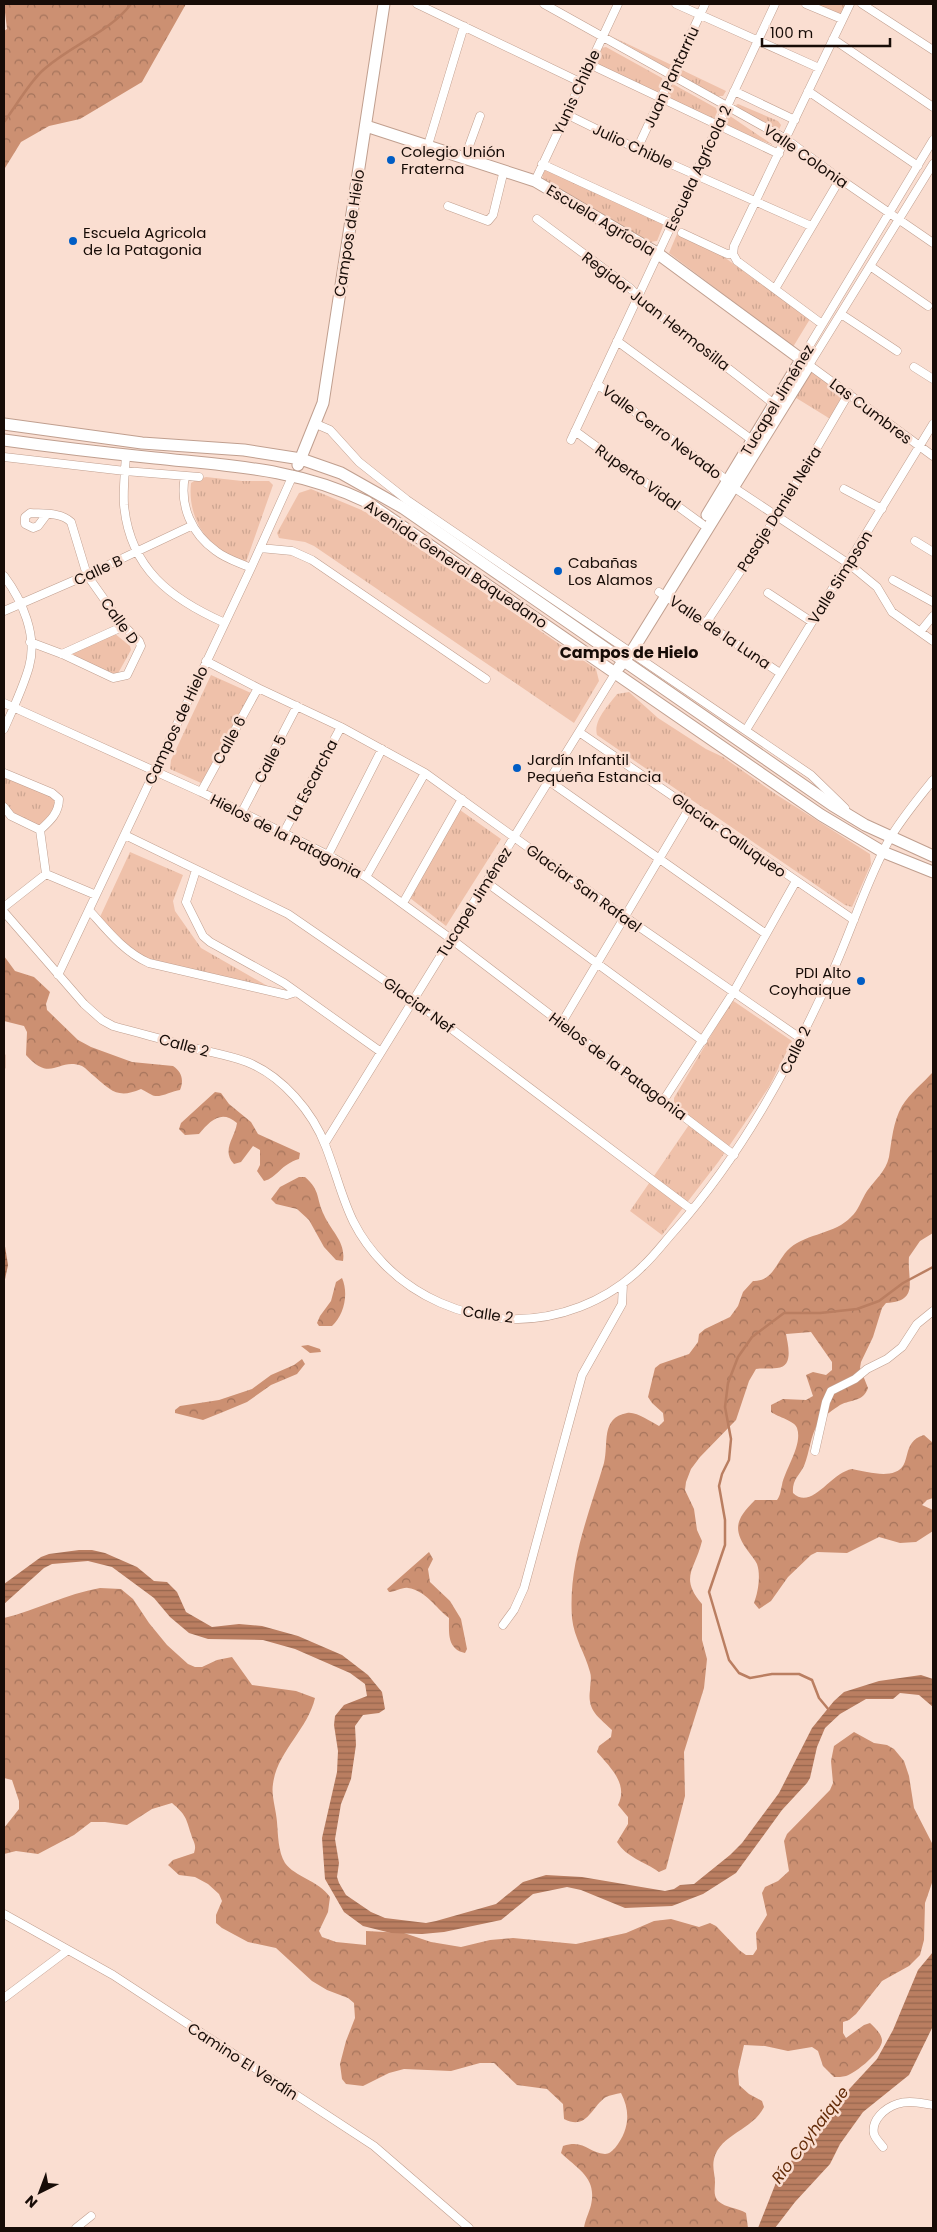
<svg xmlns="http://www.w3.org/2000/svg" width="937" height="2232" font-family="Poppins,sans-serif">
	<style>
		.grass { fill: url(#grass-tufts) }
		.forest { fill: url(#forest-crowns) }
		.water { fill: url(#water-rules) }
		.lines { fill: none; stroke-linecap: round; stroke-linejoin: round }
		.stream { stroke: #ba7e61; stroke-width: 2.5 }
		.street-casing { stroke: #c09f8f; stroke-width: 9 }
		.secondary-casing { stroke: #c09f8f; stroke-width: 13 }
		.street { stroke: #fff; stroke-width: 8 }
		.secondary { stroke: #fff; stroke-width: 11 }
		.poi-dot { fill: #005dc5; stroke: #faded1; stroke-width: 2 }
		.labels { text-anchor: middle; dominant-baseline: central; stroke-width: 5; stroke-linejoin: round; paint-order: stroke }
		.street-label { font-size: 15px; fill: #170c07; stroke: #faded1 }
		.poi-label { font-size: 15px; fill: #170c07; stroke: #faded1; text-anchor: start }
		.neighbourhood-label { font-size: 16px; font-weight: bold; fill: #170c07; stroke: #faded1 }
		.water-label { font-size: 16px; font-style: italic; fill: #632b08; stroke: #faded1 }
	</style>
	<defs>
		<pattern id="grass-tufts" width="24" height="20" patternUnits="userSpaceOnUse" patternTransform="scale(1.25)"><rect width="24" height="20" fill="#efc1aa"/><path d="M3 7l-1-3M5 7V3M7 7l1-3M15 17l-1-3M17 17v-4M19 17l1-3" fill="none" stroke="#cca591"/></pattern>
		<pattern id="forest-crowns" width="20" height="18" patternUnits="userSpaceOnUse" patternTransform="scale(1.25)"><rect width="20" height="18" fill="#cc9072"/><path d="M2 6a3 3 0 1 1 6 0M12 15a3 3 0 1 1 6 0" fill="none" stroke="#a5745c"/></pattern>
		<pattern id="water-rules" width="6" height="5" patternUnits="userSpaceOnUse" patternTransform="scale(1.25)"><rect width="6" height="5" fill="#ba7e61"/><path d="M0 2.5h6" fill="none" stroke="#96664e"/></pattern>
	</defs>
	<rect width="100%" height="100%" fill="#faded1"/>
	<path class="grass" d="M817 4H846L840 15Z
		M613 37 726 91 723 96H717Z
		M606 47 662 78 663 81 659 91 656 93 594 63 601 48Z
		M671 83 716 108 717 112 714 119 665 98Z
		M738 104 778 121 781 125 778 132 739 109 736 105Z
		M728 116H730L773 145 726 127 724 123Z
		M546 170 662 223 663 226 657 241 650 242 544 182 542 174Z
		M677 234 717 252 810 319 793 347 669 253Z
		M810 369 846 394 832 420 793 396Z
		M206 477 242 481H269L273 485 246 562C210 552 187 521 191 483L196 480Z
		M311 489 364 511 596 669 599 681 574 723 314 546 305 542 279 538 277 533 299 493Z
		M114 633 130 646 131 650 116 677 69 654Z
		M211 675 251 693 201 783 170 769 171 760Z
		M629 692 658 718 706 749 723 757 777 795 870 854 871 864 852 907 845 905 597 735C593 720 609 705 617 694Z
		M4 775 51 795 56 799 57 808 39 827 12 814 4 803Z
		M460 810 501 839 446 926 410 898Z
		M130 852 183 875 173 901 175 911 201 948 271 988 153 963 132 953 100 917Z
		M732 1000 792 1041 769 1087 719 1161 662 1235 630 1211 693 1119 674 1105V1098Z"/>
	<path class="forest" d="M4 4H186L142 82 80 119 49 126 21 142 5 168 4 174V31L7 29Z
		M4 956 15 971 34 977 50 992 46 1004 47 1010 78 1040 91 1047 132 1062 173 1066C182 1072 184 1080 180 1090 172 1091 158 1099 152 1095 148 1093 145 1091 141 1089 118 1099 111 1091 94 1076 90 1073 86 1068 82 1066 57 1057 52 1084 26 1055L27 1032 24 1026 4 1021Z
		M933 1072V1233L920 1241 909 1257C907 1281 920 1301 886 1303L882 1308 873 1337 861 1362 860 1368 868 1388C863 1402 852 1399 840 1405 834 1409 824 1416 819 1422 810 1435 810 1452 804 1466 799 1476 792 1480 793 1493 812 1511 830 1473 852 1469 864 1471 883 1477 895 1472 913 1466 900 1442 924 1435L933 1443V1498L927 1500 922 1505 933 1510V1531L916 1542 900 1543 879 1537 847 1553 817 1552 811 1555 788 1577 771 1601 759 1609 754 1603C758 1593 761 1575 757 1564 755 1560 751 1555 748 1551 732 1529 736 1519 755 1500H777C781 1494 780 1492 782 1485 785 1469 803 1445 797 1428 795 1421 778 1417 771 1412V1405L783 1399 806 1400 813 1396 806 1375 813 1372 826 1375 832 1370V1362L811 1332 786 1334C788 1345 794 1367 777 1368 770 1369 763 1368 756 1369L749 1381 736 1420 700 1457 691 1469 686 1482 685 1490 694 1509 697 1530 702 1541C695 1570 679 1577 702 1604V1640L707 1659 704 1688 684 1752 685 1796 666 1869 659 1872C644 1861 627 1858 617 1842L628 1824V1817L618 1805C629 1784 609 1766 597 1752L599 1746 611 1737 612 1730C599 1717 587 1711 590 1690 590 1684 592 1678 590 1672 585 1653 574 1638 572 1618 568 1563 589 1514 604 1463 609 1444 600 1418 627 1413 636 1411 651 1422 659 1426L664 1421 663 1413 652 1403 648 1397 655 1368 660 1364 689 1354 698 1342 699 1334 705 1329 730 1317 738 1306 743 1292 753 1281C774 1282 777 1259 790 1248 808 1233 835 1234 851 1217 859 1210 861 1200 867 1191 875 1180 886 1171 889 1157 892 1139 893 1122 902 1106 910 1093 923 1083 933 1072Z
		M215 1092 221 1093 229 1104 251 1122 258 1134 300 1153 299 1159C281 1164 277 1178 264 1181L257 1171 260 1165V1150L253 1146 241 1162 234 1164C221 1150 235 1138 237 1123 221 1109 210 1121 199 1134L185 1135 179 1129 181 1123Z
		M299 1177H305C321 1191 316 1199 324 1215 331 1231 346 1242 343 1261L336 1260 324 1247 309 1220 297 1209 276 1204 271 1199 280 1187Z
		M342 1278C349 1294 344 1315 332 1326H319L317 1323 320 1316 331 1301 336 1282Z
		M301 1346 308 1345 320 1349 321 1352 310 1353Z
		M302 1359 305 1364 297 1374 271 1385 247 1402 223 1412 203 1420 175 1413V1410L180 1406 219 1400 252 1389 271 1375 294 1365Z
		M429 1552 433 1559 428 1569 430 1582 450 1601 461 1619 467 1649 465 1653C447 1649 449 1633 449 1618 436 1608 425 1590 408 1588 402 1587 396 1592 389 1592L387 1589Z
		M100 1588 121 1589 133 1599 149 1623 167 1645 188 1664 195 1667H202L217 1660 232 1657 252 1685 296 1691 315 1698C308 1729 277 1752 273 1784 271 1795 276 1809 277 1822 278 1834 278 1852 285 1863 295 1877 318 1880 330 1897L328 1912 319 1931 322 1937 336 1942 366 1945V1931L404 1933 431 1942 461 1947 490 1940 513 1938 576 1944 626 1933 654 1921 671 1919 699 1927 710 1923 716 1926 739 1950 746 1955H753L757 1949 756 1933 767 1915 762 1893 765 1887 778 1881 789 1871 784 1841 787 1834 830 1790 833 1783 831 1761 834 1746 854 1732 874 1743 887 1745 894 1749 904 1761 909 1776 914 1808 933 1845V1880L925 1903 924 1940 920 1955 909 1966 882 1981 856 2014 849 2020 843 2022V2033L846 2038 864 2025 870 2023C875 2028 881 2033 882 2040 883 2051 856 2073 846 2076 842 2077 838 2077 834 2077L823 2066 818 2051 812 2047 788 2051 765 2046 744 2045 738 2071 739 2085 749 2094 762 2101 764 2107C753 2130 720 2134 714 2159 712 2167 715 2175 715 2182 715 2189 713 2195 718 2201 726 2208 738 2208 746 2213L748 2228H584C585 2220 589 2213 591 2205 597 2178 579 2170 561 2153L563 2146C585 2139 588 2153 605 2154 609 2154 612 2151 615 2148 629 2131 631 2112 621 2093 616 2094 610 2095 606 2097 591 2107 587 2131 564 2119L563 2104 547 2089 517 2085 494 2063H480L451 2071 404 2069 389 2073 363 2086 346 2084 342 2079 340 2064 346 2041 355 2018 354 2003 348 1998 327 1990 312 1981 276 1948 248 1942 222 1928 216 1923V1915L222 1901 219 1894 208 1884 195 1877 179 1875 168 1865 173 1860 194 1853C197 1844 193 1842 191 1834 186 1818 186 1815 172 1803L152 1809 127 1825 105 1822H91L74 1835 38 1854 16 1851 4 1854V1828L19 1809V1801L12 1780 4 1778V1618C37 1610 66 1594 100 1588Z"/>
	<path class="water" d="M4 1240 8 1265 4 1284Z
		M79 1550H92L105 1553 137 1567 154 1581 167 1582 177 1592 186 1612 212 1627 239 1624 262 1626 298 1636 342 1655 368 1675 382 1692 385 1709 379 1713 363 1715 355 1726 356 1745 351 1779 341 1804 335 1839 339 1863 337 1877 339 1883 346 1895 371 1912 385 1918 426 1923 436 1921 496 1904 523 1882 546 1875 582 1877 665 1891 674 1889 680 1885 694 1884 730 1855 742 1843 779 1793 812 1728 834 1701 844 1692 879 1681 921 1675 933 1679V1707L919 1695 900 1693 893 1699H866L840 1714 825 1728 817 1747 810 1778 807 1783 782 1810 736 1873 703 1894 672 1906 625 1908 581 1890 567 1887 533 1894 501 1920 444 1932 422 1934 391 1933 363 1926 344 1912 325 1879 322 1838 337 1772 338 1751 334 1725 335 1716 344 1705 367 1696 365 1684 350 1673 295 1649 263 1640 208 1639 189 1633 170 1617 154 1598 112 1567 88 1561 52 1564 44 1568 4 1604V1584L41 1557 49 1554Z
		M933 1952V2026L909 2075 863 2112 840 2144 830 2164 795 2202 775 2228H758L777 2180 828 2112 877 2059 893 2030 918 1970Z"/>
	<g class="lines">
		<path class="stream" d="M4 122C16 106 27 86 41 72 68 46 108 34 131 4
			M4 1055V1068
			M829 1710 819 1698 812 1680 799 1674H772L750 1678 739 1673 729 1660 709 1592 725 1545V1520L719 1486 722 1474 729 1460 731 1439 725 1407 728 1383 738 1357 752 1337 784 1313H820L857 1309 879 1301 903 1283 933 1267"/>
		<defs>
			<path id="street" d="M417 4 580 82
				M544 4 786 139 840 179 933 243
				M676 4 819 68
				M806 4 842 19
				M862 4 933 50
				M833 39 933 107
				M589 64 779 154
				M734 91 795 120
				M808 91 918 166
				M566 114 637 149 811 226
				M428 145 464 26
				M637 149 705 4
				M465 157 480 116
				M542 164 672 224
				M933 164 809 365 933 456
				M535 181 618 4
				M448 206 488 221 493 215 504 170
				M537 219 630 288 644 303 774 404
				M682 233 727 254H733
				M733 254 734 246 850 4
				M733 254 737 261 822 324
				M870 266 928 306
				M775 289 840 179
				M841 314 897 351
				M617 341 752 440
				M802 358 933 140
				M914 367 933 379
				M597 384 728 481
				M316 424 330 430 359 462 407 500 811 775 845 808
				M575 431 702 524
				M571 440 775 4
				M126 455C125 472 123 488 124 505 130 569 171 599 225 623
				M4 457 125 471 199 477
				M185 476C179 506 192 534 216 551 226 559 240 563 251 568
				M733 487 849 564 877 587 892 612 933 641
				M844 489 882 509
				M915 541 933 552
				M260 548 292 551 312 560 486 679
				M4 576C22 600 38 636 29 667 23 688 13 709 4 729
				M893 580 933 602
				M659 592 780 673
				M768 593 812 622
				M4 611 87 575 191 526
				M706 623 777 516 849 393
				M920 632 933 616
				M30 642 62 654 113 678 127 675 141 646 139 641 121 623 87 575 71 522C61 512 43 514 30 513L25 517V524L33 528 38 526 47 514
				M62 654 124 626
				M206 661 258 688 341 727 425 773 625 917 800 1038
				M4 703 201 792 328 855 366 877 451 939 734 1155
				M746 730 933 424
				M579 732 854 920
				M4 773 52 793 59 799C59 813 50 821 40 830L11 816 4 807
				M549 781 766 934
				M201 792 258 688
				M242 812 297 706
				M40 830 46 874
				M284 832 341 727
				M125 835 288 914 413 1000 692 1210
				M328 855 382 749
				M196 870 186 902 203 936 210 942 284 983 381 1052
				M366 877 425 773
				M486 882 703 1041
				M403 903 462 799
				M4 907 46 874 96 895
				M89 910C107 930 124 952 149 963L287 995 296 992
				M4 912 84 1004 102 1020 113 1026C142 1034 170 1041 198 1049 214 1053 231 1056 247 1062 282 1076 313 1112 326 1147 344 1194 346 1225 384 1264 416 1297 461 1316 507 1319 557 1321 607 1302 643 1266 655 1255 665 1241 676 1229 743 1153 790 1065 832 973 852 929 866 882 889 840 901 819 918 799 933 780
				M58 975 251 568 293 475
				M561 1024 690 807
				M663 1101 733 993 796 881
				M325 1143 616 672
				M815 1451 826 1402 831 1391 855 1379 867 1369 887 1359 902 1347 917 1324 933 1311
				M503 1625 514 1610 524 1588 582 1375 622 1304 623 1284
				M4 1914 113 1975 374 2146 469 2228
				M4 1998 68 1950
				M883 2147C880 2143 875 2138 874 2134 871 2120 885 2108 897 2104 908 2100 922 2103 933 2105
				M76 2228 91 2216"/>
			<path id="secondary" d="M366 126 535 181 657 253 809 365 632 651 619 667
				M4 424 142 443 244 450 301 459 341 473 403 508 832 805 865 825 933 856
				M4 440C54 447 105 453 155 458 231 466 297 468 367 502L821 815 883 852 933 872
				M298 465 323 403 384 4
				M707 515 802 358"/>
		</defs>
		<use href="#street" class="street-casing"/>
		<use href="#secondary" class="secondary-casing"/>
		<use href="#street" class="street"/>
		<use href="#secondary" class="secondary"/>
	</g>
	<g class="poi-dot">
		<circle cx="391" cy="160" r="5"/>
		<circle cx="73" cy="241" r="5"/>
		<circle cx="558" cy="571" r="5"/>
		<circle cx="517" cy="768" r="5"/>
		<circle cx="861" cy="981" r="5"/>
	</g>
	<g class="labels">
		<g class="street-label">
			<text transform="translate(671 77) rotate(-65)">Juan Pantarriu</text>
			<text transform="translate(576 92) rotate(-65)">Yunis Chible</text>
			<text transform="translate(633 146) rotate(25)">Julio Chible</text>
			<text transform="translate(806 156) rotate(35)">Valle Colonia</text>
			<text transform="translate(698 168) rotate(-65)">Escuela Agrícola 2</text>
			<text transform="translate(601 220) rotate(31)">Escuela Agrícola</text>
			<text transform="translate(349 233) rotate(-81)">Campos de Hielo</text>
			<text transform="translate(656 311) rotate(38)">Regidor Juan Hermosilla</text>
			<text transform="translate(777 400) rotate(-59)">Tucapel Jiménez</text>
			<text transform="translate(871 411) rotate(37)">Las Cumbres</text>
			<text transform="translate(662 432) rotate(37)">Valle Cerro Nevado</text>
			<text transform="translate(638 477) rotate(36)">Ruperto Vidal</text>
			<text transform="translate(779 509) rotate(-58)">Pasaje Daniel Neira</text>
			<text transform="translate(456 564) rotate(34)">Avenida General Baquedano</text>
			<text transform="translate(98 570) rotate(-25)">Calle B</text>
			<text transform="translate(840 577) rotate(-58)">Valle Simpson</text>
			<text transform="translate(120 621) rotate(54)">Calle D</text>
			<text transform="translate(720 632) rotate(34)">Valle de la Luna</text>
			<text transform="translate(176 725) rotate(-65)">Campos de Hielo</text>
			<text transform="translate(229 740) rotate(-61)">Calle 6</text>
			<text transform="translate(270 759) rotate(-62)">Calle 5</text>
			<text transform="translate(312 780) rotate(-62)">La Escarcha</text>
			<text transform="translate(729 835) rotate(35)">Glaciar Calluqueo</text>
			<text transform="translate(286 836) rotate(27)">Hielos de la Patagonia</text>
			<text transform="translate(584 888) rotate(36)">Glaciar San Rafael</text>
			<text transform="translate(474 902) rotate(-58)">Tucapel Jiménez</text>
			<text transform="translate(419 1005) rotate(36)">Glaciar Nef</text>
			<text transform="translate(184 1045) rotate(15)">Calle 2</text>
			<text transform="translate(795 1050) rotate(-64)">Calle 2</text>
			<text transform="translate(618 1066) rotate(37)">Hielos de la Patagonia</text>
			<text transform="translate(488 1314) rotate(8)">Calle 2</text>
			<text transform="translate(243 2061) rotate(33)">Camino El Verdín</text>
		</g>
		<g class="poi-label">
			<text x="401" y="151">Colegio Unión<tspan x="401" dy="17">Fraterna</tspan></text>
			<text x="83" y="232">Escuela Agricola<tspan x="83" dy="17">de la Patagonia</tspan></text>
			<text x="568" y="562">Cabañas<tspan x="568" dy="17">Los Alamos</tspan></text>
			<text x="527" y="759">Jardín Infantil<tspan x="527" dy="17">Pequeña Estancia</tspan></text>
			<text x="851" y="972" text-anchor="end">PDI Alto<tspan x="851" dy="17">Coyhaique</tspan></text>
		</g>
		<g class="neighbourhood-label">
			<text x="629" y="652">Campos de Hielo</text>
		</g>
		<g class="water-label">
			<text transform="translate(810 2135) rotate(-53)">Río Coyhaique</text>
		</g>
	</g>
	<rect width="937" height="2232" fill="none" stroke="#170c07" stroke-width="10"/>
	<g transform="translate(40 2192) rotate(222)" stroke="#faded1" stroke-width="4" paint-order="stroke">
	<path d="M0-4L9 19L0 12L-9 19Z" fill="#170c07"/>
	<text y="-8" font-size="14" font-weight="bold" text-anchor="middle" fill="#170c07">N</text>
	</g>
	<path d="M762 38v8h128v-8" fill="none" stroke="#170c07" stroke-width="2.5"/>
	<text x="770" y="38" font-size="15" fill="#170c07" stroke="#faded1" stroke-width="4" paint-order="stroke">100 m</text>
</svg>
